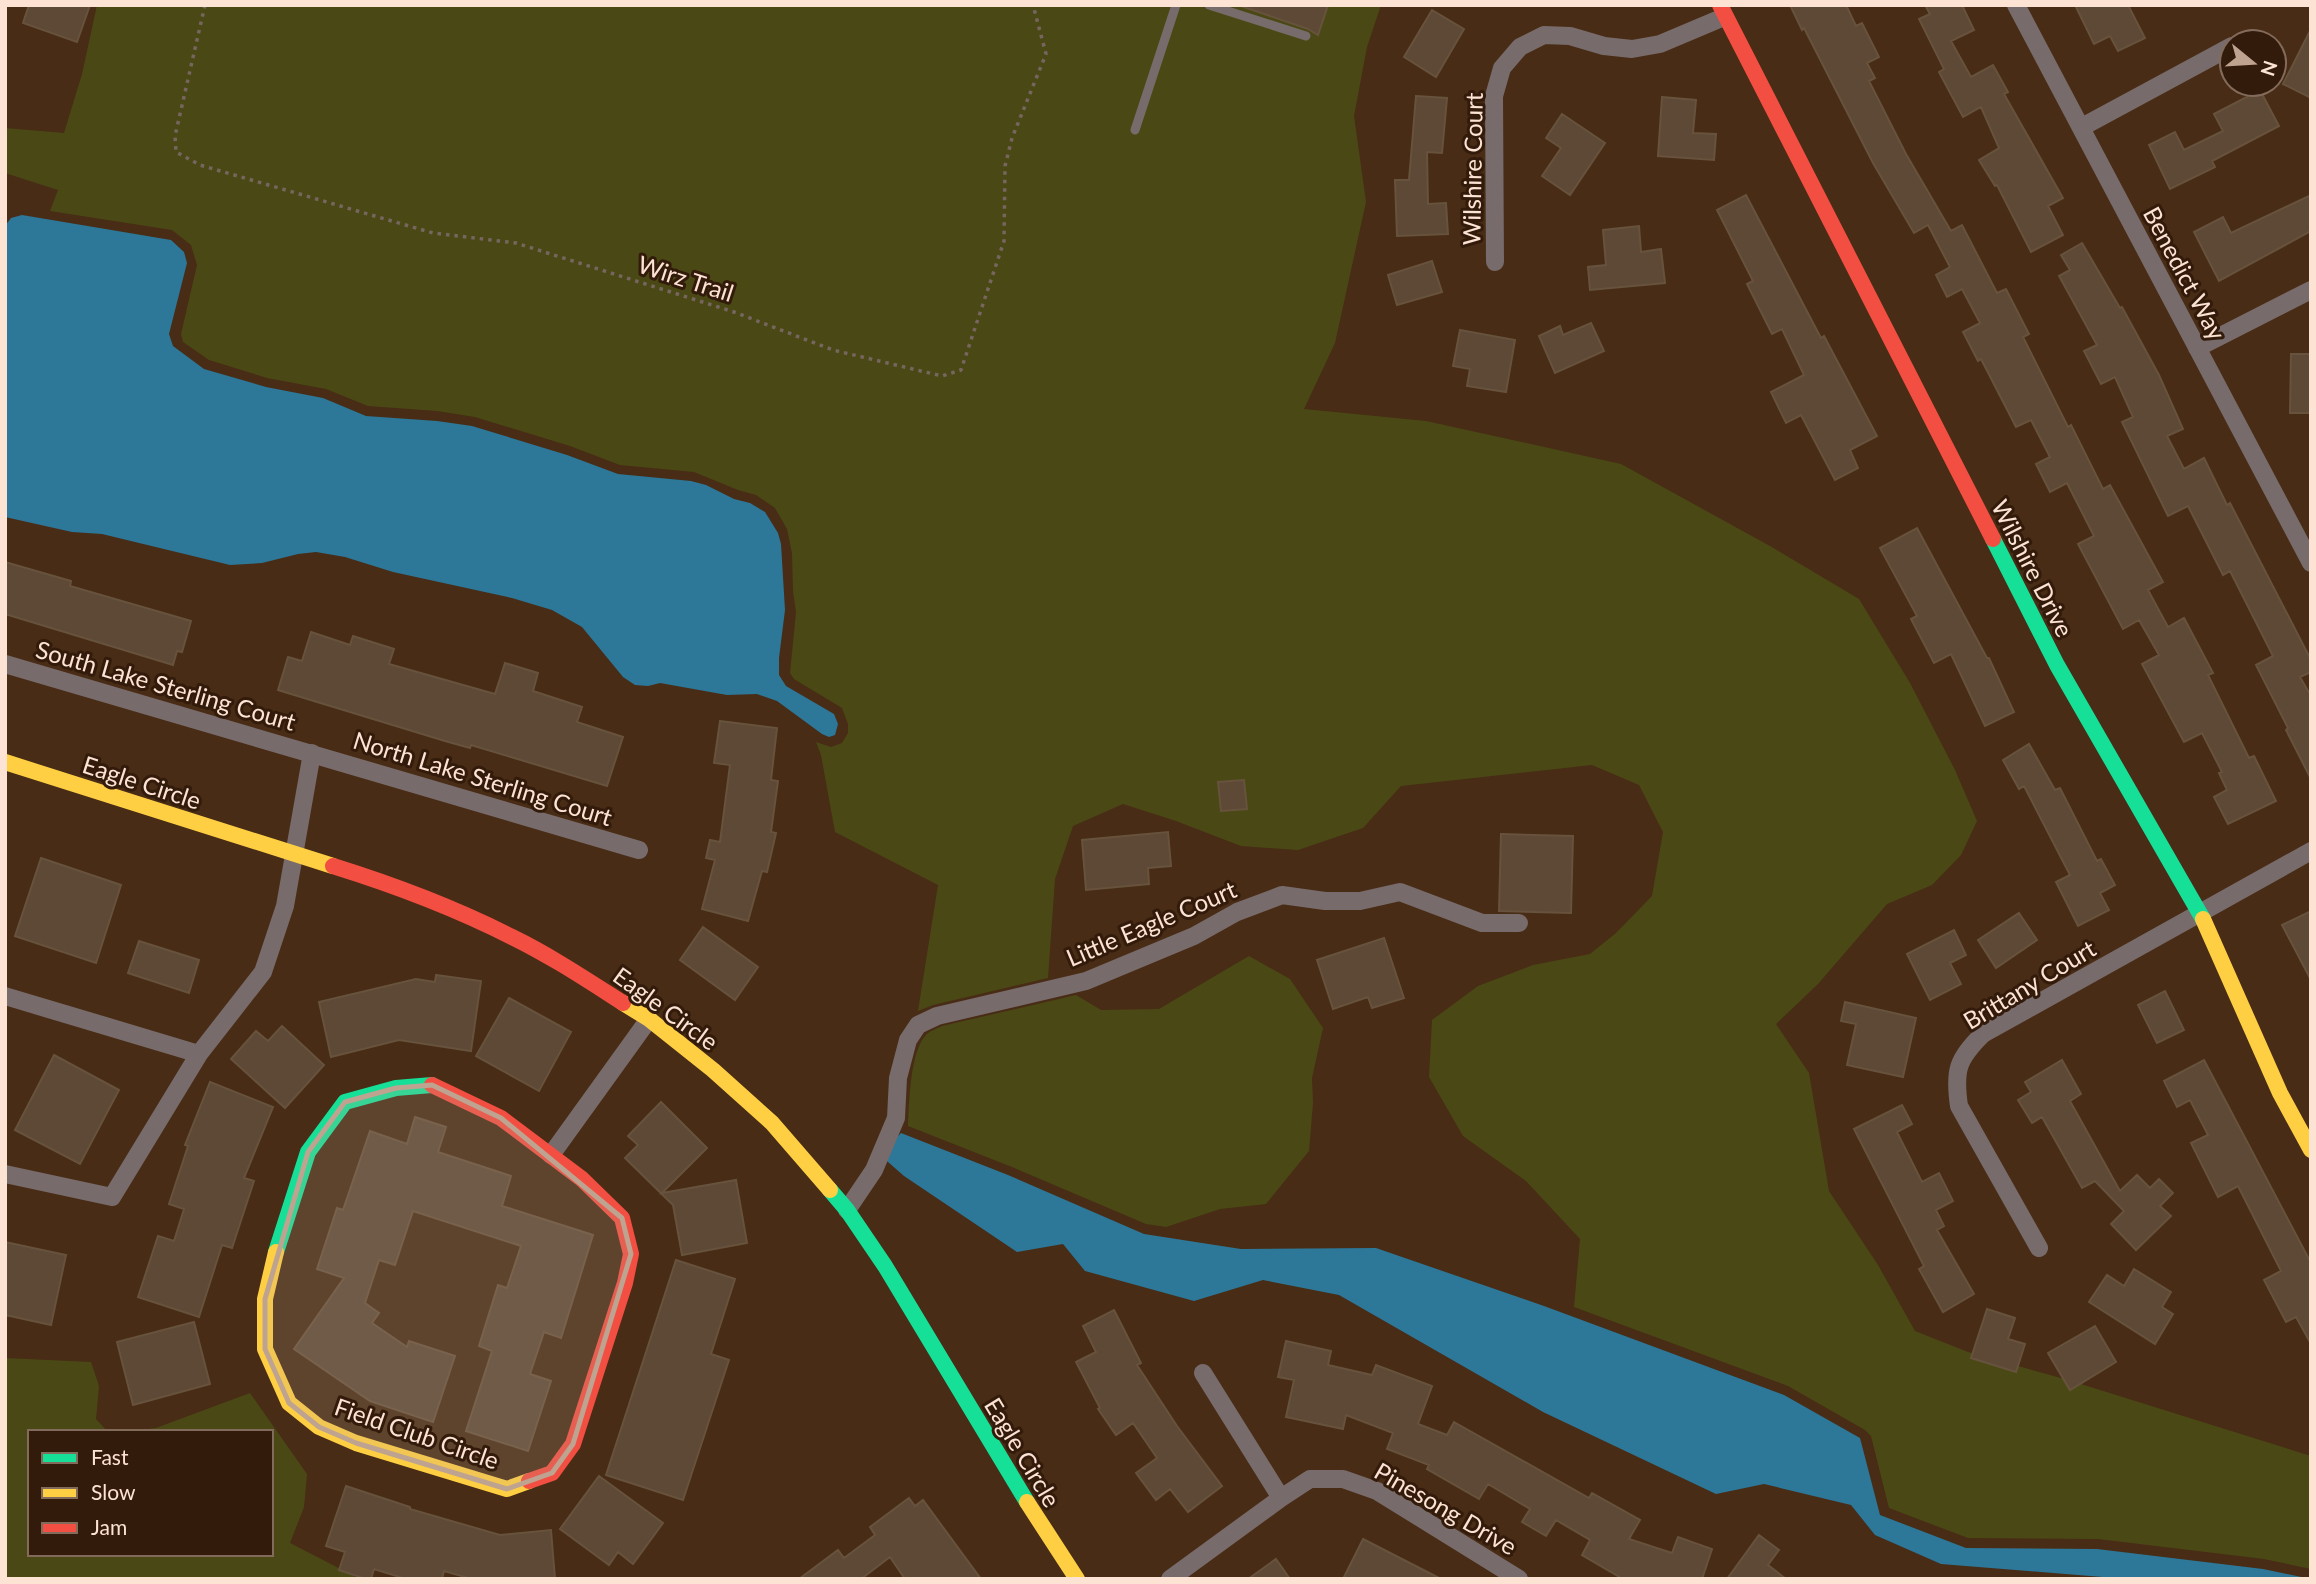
<svg xmlns="http://www.w3.org/2000/svg" width="2316" height="1584" font-family="Lato,sans-serif">
	<style>
		.green { fill: #4a4915 }
		.water { fill: #2d7799 }
		.building { fill: #5d4936; stroke: #67523d; stroke-width: 2 }
		.lines { fill: none; stroke-linecap: round; stroke-linejoin: round }
		.path { stroke: #76665f; stroke-width: 3.5; stroke-dasharray: 3.5 5; stroke-linecap: butt }
		.lane { stroke: #786b6b; stroke-width: 9 }
		.street { stroke: #786b6b; stroke-width: 18 }
		.fast { stroke: #16e098; stroke-width: 16 }
		.slow { stroke: #ffcf43; stroke-width: 16 }
		.jam { stroke: #f24e42; stroke-width: 16 }
		.marked { fill: #bea390; fill-opacity: 0.2; stroke: #bea390; stroke-width: 5; stroke-linejoin: round }
		.labels { text-anchor: middle; dominant-baseline: central; stroke-width: 6; stroke-linejoin: round; paint-order: stroke }
		.street-label { font-size: 24px; fill: #fde3d3; stroke: #321b0b }
	</style>
	<rect width="100%" height="100%" fill="#482c15"/>
	<path class="green" d="M97 5H1381L1367 47 1354 116 1366 202 1335 343 1304 409 1426 421 1621 464 1770 546 1859 599 1910 683 1955 770 1977 821 1961 855 1932 885 1887 904 1818 984 1776 1024 1809 1073 1829 1191 1878 1265 1915 1331 1968 1352 2068 1380 2311 1456V1569L2264 1559 2098 1539 1968 1538 1889 1508 1871 1436 1865 1430 1788 1386 1574 1307 1580 1239 1526 1181 1463 1136 1429 1077 1432 1020 1478 986 1533 965 1590 954 1616 933 1652 896 1663 832 1639 785 1592 765 1401 786 1363 828 1298 850 1241 846 1176 821 1123 804 1073 826 1055 879 1048 978 933 1005 918 1011 938 885 835 832 821 755 816 742 831 747 842 743 848 733V724L842 708 794 679 790 673 796 612 793 591 792 553 787 529 775 508 756 495 738 490 694 472 620 465 570 446 475 417 437 411 368 406 326 389 267 378 209 360 183 342 181 334 197 265 191 245 172 230 50 211 58 190 5 173V128L64 133 82 74Z
		M1249 956 1290 979 1323 1028 1312 1078 1313 1103 1309 1151 1266 1204 1220 1209 1166 1227 1146 1224 1012 1167 908 1126C909 1104 910 1049 927 1034 930 1031 938 1028 942 1026L1076 995 1101 1010 1159 1009Z
		M5 1358 91 1362 99 1386 96 1419 108 1432H30V1554H271V1432H124L156 1428 250 1393 307 1474 304 1507 290 1543 360 1579H5Z"/>
	<path class="water" d="M22 215 171 240 184 252 187 263 169 334 173 346 204 369 266 387 323 398 366 416 437 421 472 426 567 455 618 474 691 481 706 485 734 499 750 503 765 512 778 533 781 544 785 610 779 658V675L786 686 834 714 838 724 835 735 829 737 822 734 777 701 757 694 727 695 660 683 648 686 635 685 623 677 582 627 552 610 512 598 393 572 345 557 316 552 298 554 262 563 230 565 102 534 72 532 5 517V226L11 218Z
		M901 1133 1008 1175 1144 1234 1241 1249 1376 1248 1544 1306 1784 1395 1860 1438 1880 1515 1966 1548 2097 1549 2263 1569 2311 1579H2127L1941 1564 1875 1535 1851 1505 1764 1484 1716 1494 1543 1412 1339 1295 1263 1280 1194 1301 1085 1271 1063 1244 1017 1252 904 1176 880 1155Z"/>
	<path class="building" d="M29 5H90L77 42 23 23Z
		M1238 5H1328L1318 35 1308 29Z
		M1790 5H1846L1856 26 1862 23 1879 57 1867 63 1875 78 1869 81 1906 154 1951 231 1962 225 1997 293 2006 289 2029 334 2023 337 2068 427 2071 425 2103 489 2110 485 2163 582 2148 590 2168 627 2184 618 2213 673 2208 675 2249 758 2254 756 2276 801 2228 824 2214 797 2227 790 2219 773 2222 772 2202 733 2184 742 2142 664 2159 655 2139 620 2123 629 2078 544 2094 536 2067 483 2050 492 2036 464 2050 457 2031 420 2016 427 1981 359 1978 361 1963 332 1980 323 1962 289 1947 297 1936 275 1950 267 1928 225 1914 233 1873 163 1804 28 1802 30Z
		M1925 5H1962L1974 30 1951 41 1971 77 1993 65 2008 92 2004 94 2063 198 2048 206 2063 235 2031 252 1997 185 1995 186 1979 160 1999 148 1981 107 1963 117 1939 72 1944 69 1919 19 1930 14Z
		M2075 5H2128L2145 38 2118 51 2110 36 2094 44Z
		M1432 10 1464 29 1436 77 1404 57Z
		M2311 29V98L2283 84Z
		M2260 90 2279 126 2212 161 2215 167 2170 189 2149 145 2175 132 2184 150 2223 131 2214 114Z
		M1416 96 1447 98 1442 153 1427 152 1428 204 1446 203 1448 234 1397 236 1395 180H1409Z
		M1662 97 1696 100 1693 133 1716 134 1714 160 1658 156Z
		M1562 114 1605 143 1570 195 1542 176 1561 148 1546 138Z
		M1746 195 1821 338 1824 336 1877 436 1850 450 1858 468 1835 480 1801 415 1786 423 1771 392 1804 375 1782 329 1772 334 1747 284 1753 281 1717 210Z
		M2311 195V231L2219 281 2194 232 2223 217 2231 233Z
		M1639 226 1641 252 1661 249 1665 283 1590 290 1588 267 1606 265 1603 230Z
		M2082 243 2120 308 2122 307 2159 375 2183 429 2167 436 2184 469 2204 458 2227 505 2230 503 2311 660V672L2300 677 2311 696V779L2286 730 2288 728 2256 665 2273 656 2230 571 2223 575 2188 506 2168 516 2122 422 2133 417 2115 377 2101 384 2084 351 2097 345 2059 276 2070 270 2061 255Z
		M1432 261 1442 292 1397 305 1388 275Z
		M1591 323 1604 351 1555 373 1539 336 1560 326 1563 335Z
		M1460 330 1515 340 1506 392 1467 386 1470 369 1453 366Z
		M2291 354H2311V413H2290Z
		M1917 528 1987 658H1989L2014 712 1985 726 1951 654 1934 663 1911 619 1917 616 1880 548Z
		M5 562 71 581 70 586 191 621 182 652 177 651 173 665 5 614Z
		M311 632 350 645 353 636 394 649 389 664 495 694 505 663 538 673 533 691 582 707 577 722 623 737 607 786 471 745 470 748 445 741 278 690 288 657 302 661Z
		M720 721 777 728 771 780 778 781 771 832 776 833 767 872 762 871 748 921 702 909 715 860 706 858 710 840 720 842 730 765 714 763Z
		M2029 744 2055 790 2060 788 2097 861 2101 859 2115 885 2100 893 2109 910 2078 926 2056 882 2070 875 2024 786 2019 789 2003 760Z
		M1244 780 1247 809 1221 811 1218 782Z
		M1168 832 1171 866 1148 868 1149 884 1086 890 1082 840Z
		M1501 834 1573 836 1571 913 1499 911Z
		M41 858 121 885 96 963 15 936Z
		M2311 911V980L2282 925Z
		M2019 913 2037 940 1996 968 1978 940Z
		M703 927 758 967 735 1000 680 960Z
		M1954 930 1966 955 1950 963 1961 984 1930 1000 1907 954Z
		M1384 938 1404 998 1372 1008 1368 997 1333 1009 1317 960Z
		M139 941 199 960 189 993 128 973Z
		M436 975 481 981 471 1051 399 1040 331 1057 319 1002 416 979 435 982Z
		M2165 991 2184 1030 2157 1043 2138 1005Z
		M509 998 571 1032 539 1091 476 1056Z
		M1845 1002 1916 1018 1903 1077 1847 1065 1856 1024 1841 1021Z
		M282 1026 324 1065 285 1108 231 1059 256 1031 268 1041Z
		M54 1055 119 1090 80 1164 15 1130Z
		M2062 1060 2081 1094 2070 1101 2120 1191 2137 1175 2150 1188 2159 1179 2173 1193 2160 1206 2171 1216 2136 1250 2111 1224 2124 1211 2095 1181 2082 1188 2042 1117 2032 1123 2018 1100 2031 1092 2025 1082Z
		M2204 1060 2311 1263V1344L2296 1317 2286 1322 2264 1280 2281 1271 2238 1186 2218 1197 2191 1143 2208 1135 2190 1100 2177 1107 2164 1081Z
		M210 1082 273 1107 244 1178 254 1181 232 1248 222 1245 199 1317 138 1297 158 1236 174 1241 184 1209 169 1204 188 1146 185 1145Z
		M661 1102 707 1148 662 1193 736 1180 747 1243 682 1255 673 1205 625 1158 638 1145 628 1136Z
		M1902 1105 1912 1124 1897 1132 1922 1182 1939 1173 1953 1201 1936 1210 1944 1226 1937 1230 1974 1294 1943 1312 1919 1269 1924 1266 1854 1129Z
		M415 1117 446 1127 438 1152 511 1176 502 1206 593 1235 561 1338 544 1332 530 1374 551 1381 528 1451 466 1431 492 1351 479 1346 498 1285 507 1288 521 1246 413 1211 395 1265 379 1260 365 1303 379 1313 372 1323 407 1347 409 1341 455 1356 433 1422 370 1401 294 1349 344 1278 317 1269 337 1208 343 1210 370 1131 407 1144Z
		M5 1242 66 1255 51 1325 5 1315Z
		M676 1260 735 1279 711 1354 729 1360 683 1500 606 1475Z
		M2134 1269 2171 1292 2162 1307 2173 1314 2155 1344 2089 1302 2107 1275 2124 1286Z
		M1987 1309 2015 1318 2008 1339 2025 1344 2016 1372 1971 1358Z
		M1114 1310 1141 1363 1137 1365 1177 1426 1222 1486 1188 1512 1170 1489 1156 1500 1136 1473 1157 1458 1133 1423 1116 1435 1098 1409 1100 1408 1076 1362 1096 1352 1083 1326Z
		M194 1322 210 1384 133 1405 117 1342Z
		M2095 1326 2116 1362 2070 1390 2048 1353Z
		M1286 1341 1331 1351 1328 1365 1372 1375 1376 1365 1432 1386 1418 1424 1447 1435 1454 1422 1589 1498 1592 1493 1640 1520 1629 1539 1672 1553 1678 1537 1712 1549 1702 1579H1623L1582 1555 1590 1540 1556 1520 1546 1536 1522 1522 1530 1509 1488 1484 1479 1499 1427 1469 1429 1465 1387 1449 1393 1433 1346 1415 1343 1429 1286 1417 1294 1380 1278 1377Z
		M599 1476 663 1523 633 1564 618 1552 609 1565 560 1529Z
		M346 1486 410 1507V1509L500 1535 551 1530 555 1579H472L444 1571 442 1579H406L374 1569 371 1579H366L339 1570 345 1552 326 1546Z
		M909 1498 915 1506 923 1500 981 1579H905L890 1557 861 1579H799L838 1550 844 1558 875 1535 870 1527Z
		M1759 1535 1779 1550 1768 1565 1786 1579H1727Z
		M1363 1539 1441 1579H1343Z
		M1276 1559 1290 1579H1248Z"/>
	<g class="lines">
		<path class="path" d="M205 5 175 136 176 152 200 165 433 233 516 243 734 312 833 350 942 376 961 370 1004 241 1005 166 1012 138 1046 54 1033 5"/>
		<path class="lane" d="M1209 5 1306 36
			M1135 130 1176 5"/>
		<path class="street" d="M2016 5 2311 563
			M2082 127 2232 46
			M1495 262 1494 96 1502 68 1520 47 1544 35 1570 36 1604 46 1632 49 1660 44 1724 17
			M2197 348 2311 290
			M5 664 639 850
			M5 996 199 1054
			M551 1155 649 1019
			M5 1174 112 1197 199 1054 263 972 285 906 312 753
			M847 1210 874 1170 896 1118 898 1078 908 1040 918 1025 937 1016 1086 981 1194 936 1237 912 1282 895 1325 901H1360L1400 892 1482 923H1519
			M2039 1248 1959 1106C1954 1071 1957 1059 1983 1034L2311 851
			M1203 1373 1281 1498
			M1170 1579 1281 1498 1310 1479H1343L1377 1491 1519 1579"/>
		<path class="fast" d="M1993 539 2057 665 2203 919
			M830 1190 847 1210 885 1266 1027 1502
			M276 1252 308 1152 345 1102 396 1088 432 1085"/>
		<path class="slow" d="M5 762 333 866
			M2203 919 2280 1093 2311 1150
			M623 1003 649 1019 713 1070 772 1123 830 1190
			M276 1252 265 1299V1349L289 1403 319 1427 356 1443 507 1489 529 1481
			M1027 1502 1077 1579"/>
		<path class="jam" d="M1720 5 1993 539
			M333 866C394 885 455 908 512 937 551 956 587 980 623 1003
			M432 1085 501 1118 582 1179 622 1218 631 1254 625 1283 573 1444 552 1473 529 1481"/>
	</g>
	<path class="marked" d="M432 1085 501 1118 622 1218 631 1254 573 1444 552 1473 507 1489 356 1443 319 1427 289 1403 265 1349V1299L308 1152 345 1102 396 1088Z"/>
	<g class="labels">
		<g class="street-label">
			<text transform="translate(1472 169) rotate(-89)">Wilshire Court</text>
			<text transform="translate(2185 273) rotate(62)">Benedict Way</text>
			<text transform="translate(686 278) rotate(18)">Wirz Trail</text>
			<text transform="translate(2033 568) rotate(63)">Wilshire Drive</text>
			<text transform="translate(166 685) rotate(16)">South Lake Sterling Court</text>
			<text transform="translate(483 778) rotate(17)">North Lake Sterling Court</text>
			<text transform="translate(142 782) rotate(18)">Eagle Circle</text>
			<text transform="translate(1151 923) rotate(-23)">Little Eagle Court</text>
			<text transform="translate(2029 984) rotate(-31)">Brittany Court</text>
			<text transform="translate(666 1008) rotate(36)">Eagle Circle</text>
			<text transform="translate(417 1433) rotate(19)">Field Club Circle</text>
			<text transform="translate(1023 1452) rotate(59)">Eagle Circle</text>
			<text transform="translate(1446 1508) rotate(30)">Pinesong Drive</text>
		</g>
	</g>
	<rect width="2316" height="1584" fill="none" stroke="#fde3d3" stroke-width="14"/>
	<rect x="28" y="1430" width="245" height="126" fill="#321b0b" stroke="#836b5b" stroke-width="2"/>
	<rect x="42" y="1453" width="35" height="10" fill="#16e098" stroke="#836b5b" stroke-width="2"/>
	<text x="91" y="1465" font-size="21" fill="#fde3d3">Fast</text>
	<rect x="42" y="1488" width="35" height="10" fill="#ffcf43" stroke="#836b5b" stroke-width="2"/>
	<text x="91" y="1500" font-size="21" fill="#fde3d3">Slow</text>
	<rect x="42" y="1523" width="35" height="10" fill="#f24e42" stroke="#836b5b" stroke-width="2"/>
	<text x="91" y="1535" font-size="21" fill="#fde3d3">Jam</text>
	<g transform="translate(2253 63) rotate(108)"><circle r="33" fill="#321b0b" stroke="#836b5b" stroke-width="2"/>
	<path d="M0-5L12 26L0 18L-12 26Z" fill="#bea390"/>
	<text y="-10" font-size="19" font-weight="bold" text-anchor="middle" fill="#fde3d3">N</text>
	</g>
</svg>
